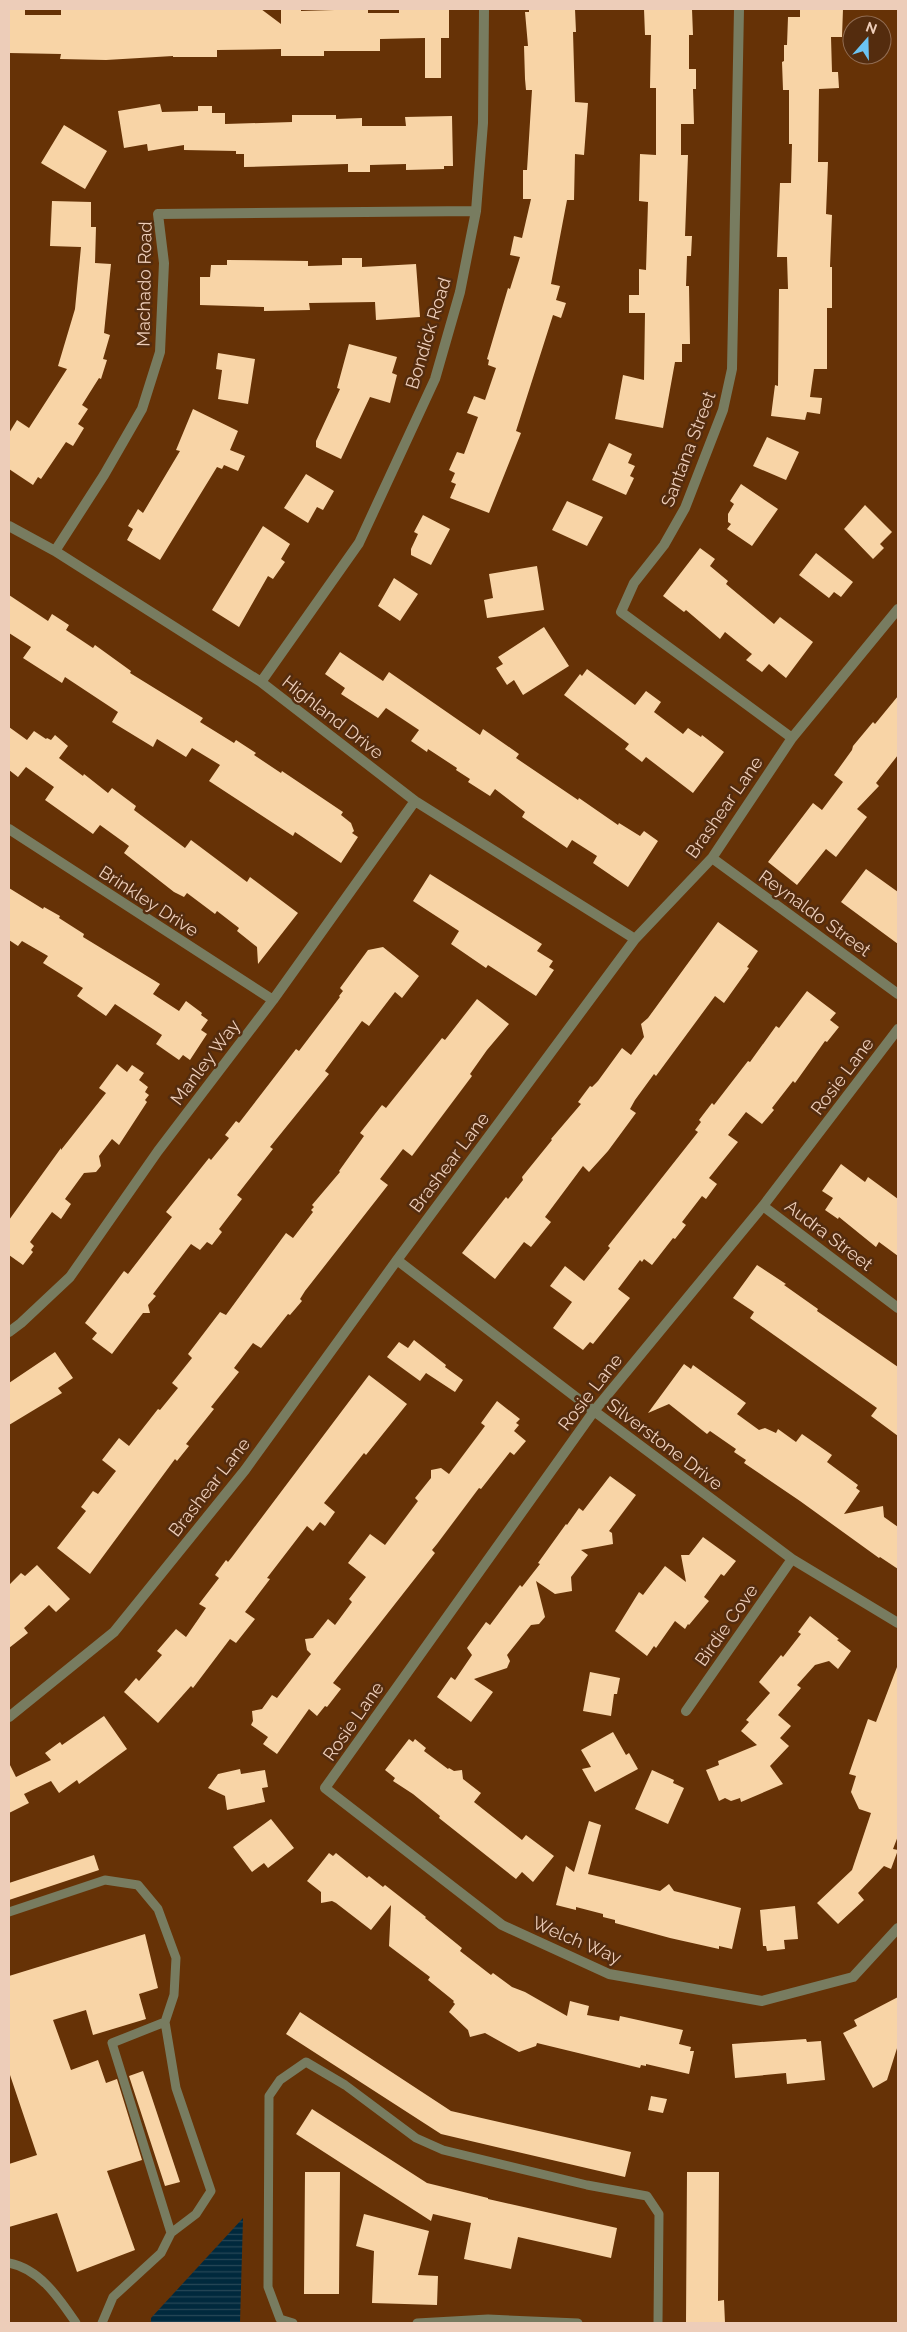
<svg xmlns="http://www.w3.org/2000/svg" width="907" height="2332" font-family="Raleway,sans-serif">
	<style>
		.water { fill: url(#water-rules) }
		.building { fill: #f8d4a6 }
		.lines { fill: none; stroke-linecap: round; stroke-linejoin: round }
		.lane { stroke: #787c60; stroke-width: 9 }
		.street { stroke: #787c60; stroke-width: 10 }
		.labels { text-anchor: middle; dominant-baseline: central; stroke-width: 5; stroke-linejoin: round; paint-order: stroke }
		.street-label { font-size: 18px; fill: #edcdb9; stroke: #542c0e }
	</style>
	<defs>
		<pattern id="water-rules" width="6" height="5" patternUnits="userSpaceOnUse" patternTransform="scale(1.25)"><rect width="6" height="5" fill="#00293d"/><path d="M0 2.5h6" fill="none" stroke="#264757"/></pattern>
	</defs>
	<rect width="100%" height="100%" fill="#663206"/>
	<path class="water" d="M243 2218 240 2323H151V2318Z"/>
	<path class="building" d="M9 9H25V15H61V10L78 9H261L281 24V9H301V11L368 9V13H399V9H449V38H441V78H425V38L380 39V51H324V56H281V49L217 50V57H173V56L106 60 60 59 61 54 9 53Z
		M529 9H575L576 32H573L575 102 588 103 584 155 575 154 574 200H567L551 284 560 286 556 300 566 303 561 318 553 315 516 431 521 433 489 513 450 498 456 484 451 482 455 473 449 470 457 452 464 454 478 417 467 413 474 396 485 400 496 368 488 365 489 360 487 359 508 288 510 289 520 257 510 255 514 236 522 238 531 199H523V170H527L532 90H526L525 79 524 46H528L525 12H529Z
		M644 9H692L693 35H689V69H696V89H693L694 124H681V155H688L685 236H692L691 256H687L686 286H689L690 344H682V362H675L663 428 615 419 623 375 644 380 645 313H629V295H639V269L646 270 648 202 639 201 640 154 656 155V88H650L651 35H645Z
		M800 9H843L842 37H831L832 72H838L839 88 819 89 818 162H828L826 214 832 215 830 267H832V308H827V369H814L810 397 822 398 820 414 807 412 805 420 771 416 775 385 778 386 779 289H788L787 257H777L780 183H791L792 144H789V90H783L782 62 784 61V45H787L788 17H800Z
		M160 104 162 112 198 111V106H212V113H225V124L292 122V115H336V119L362 118V126H406L405 117 452 116 453 166H444V169L406 170V164L370 165V172H348V164L244 167V154H236V151L184 150V145L148 151 147 144 124 148 118 111Z
		M64 125 107 151 85 189 41 163Z
		M52 201 91 202V227H96L95 263 111 264 104 333 110 335 103 359 107 360 101 379 99 378 82 405 88 409 78 424 84 428 73 446 66 442 41 479 38 477 33 485 9 469V433L17 420 29 428 67 369 58 366 75 309 81 247 50 246Z
		M342 258H362V267L416 264 420 317 376 320 375 302 309 303 310 310 264 311V307L200 305V277H210L211 265H227V260L308 261V266L342 265Z
		M349 344 397 357 392 373 397 375 390 403 370 397 341 459 316 447V441L340 389 337 388Z
		M218 353 255 359 248 404 218 399 222 370 216 369Z
		M193 409 238 431 230 450 245 456 238 471 224 465 222 469 217 467 160 560 127 540 133 529 128 526 138 509 143 513 180 451 176 450Z
		M767 437 799 452 786 480 753 466Z
		M609 443 632 454 628 463 635 466 630 476 634 478 626 495 592 480Z
		M306 474 334 491 323 510 317 507 308 523 284 508Z
		M741 484 778 509 752 546 727 529 731 524 728 522V514L734 504 730 501Z
		M567 501 603 517 587 546 552 530Z
		M865 505 892 532 880 544 884 548 873 559 844 529Z
		M423 515 450 529 431 565 411 555V549L418 534 414 532Z
		M263 526 290 544 281 559 285 562 273 579 268 576 239 627 212 610Z
		M700 548 715 559 710 566 728 581 726 584 774 624 780 617 813 642 786 678 769 664 762 672 746 660 752 654 725 632 720 639 686 610 684 612 663 596Z
		M816 553 853 582 841 597 834 592 829 598 799 575Z
		M537 566 544 610 487 618 484 600 493 598 489 574Z
		M394 578 418 594 400 621 378 606Z
		M9 595 48 621 52 614 69 625 66 630 93 648 95 645 131 671 130 673 203 718 200 722 234 743 236 740 256 753 254 755 281 773 282 771 343 812 341 815 351 823 354 831 352 833 358 837 341 863 295 832 293 836 209 781 220 765 192 748 186 757 157 739 153 747 112 722 118 712 65 677 62 683 23 658 31 647 9 633Z
		M544 627 569 666 523 695 514 680 507 685 496 668 503 664 498 657Z
		M340 652 383 681 389 672 480 735 483 729 519 754 516 758 578 800 579 798 618 825 619 823 640 836 644 831 658 841 628 887 593 863 597 856 572 840 567 848 522 817 525 812 495 789 490 796 468 782 470 779 456 770 457 768 428 749 427 752 411 741 419 730 386 708 378 718 341 694 345 688 325 674Z
		M587 669 635 705 646 691 661 702 654 712 683 734 688 728 701 737 702 735 724 752 693 793 646 757 642 762 625 749 629 744 564 695 580 674 582 676Z
		M898 696V755L876 783 879 786 857 809 867 817 836 857 826 849 797 885 768 862 813 803 822 810 843 782 834 775 852 750 853 746 873 722 875 724Z
		M9 727 27 740 34 731 46 739 47 738 51 740 55 735 68 746 59 758 83 776 84 774 108 793 112 788 136 806 134 810 185 848 191 840 247 882 250 877 298 913 258 964 257 947 237 931 239 928 217 911 215 914 187 893 184 897 174 892 124 853 129 846 100 825 93 834 45 800 54 787 26 767 18 777 9 770Z
		M866 869 898 892V944L841 902Z
		M430 874 542 944 537 951 553 961 549 967 554 970 536 996 488 965 486 968 451 944 459 931 413 901Z
		M9 888 43 909 44 907 60 916 59 918 84 934 83 937 160 984 153 994 179 1011 186 1001 202 1013 201 1015 208 1020 201 1030 207 1034 190 1060 183 1055 179 1060 156 1044 162 1035 115 1004 106 1016 77 996 83 988 43 963 48 956 22 941 18 946 9 940Z
		M718 922 758 951 747 967 749 968 724 1003 715 996 656 1076 654 1074 635 1100 630 1109 636 1113 608 1151 589 1172 583 1166 545 1217 551 1222 531 1247 524 1242 495 1279 462 1253 506 1197 508 1199 523 1180 522 1177 552 1140 551 1139 581 1104 578 1102 590 1086 592 1087 598 1081 622 1048 631 1055 644 1037 641 1024 648 1018Z
		M383 947 419 976 402 998 395 992 369 1026 362 1021 325 1071 329 1074 270 1147 273 1149 237 1195 242 1199 219 1229 222 1232 212 1245 207 1242 200 1250 191 1244 153 1294 156 1296 148 1305 150 1313H143L112 1354 92 1339 97 1333 85 1323 124 1271 128 1274 172 1217 166 1212 209 1158 211 1160 229 1138 225 1135 236 1121 239 1123 296 1049 299 1051 340 997 339 996 343 991 340 988 368 950Z
		M807 991 836 1013 830 1020 839 1027 827 1042 825 1041 795 1083 793 1081 772 1108 774 1110 762 1124 746 1112 728 1135 738 1142 709 1178 717 1184 706 1199 702 1196 682 1222 686 1225 675 1239 673 1238 652 1265 644 1259 642 1262 640 1260 618 1289 630 1298 593 1344 590 1342 583 1350 553 1328 572 1302 550 1286 565 1266 584 1281 610 1248 608 1246 698 1132 695 1130 701 1122 699 1120 712 1103 714 1105 748 1061 750 1062 776 1026 779 1028Z
		M477 999 509 1024 487 1050 470 1074 472 1076 412 1156 403 1149 380 1179 388 1185 305 1291 300 1299 302 1301 290 1315 288 1314 261 1348 253 1343 234 1368 239 1372 211 1407 214 1409 186 1444 189 1446 177 1461 175 1459 90 1574 57 1548 86 1511 81 1507 93 1491 98 1494 116 1471 102 1460 119 1438 129 1446 158 1409 160 1410 178 1388 172 1383 192 1358 188 1354 220 1312 226 1315 286 1233 293 1238 313 1212 311 1210 314 1207 312 1205 340 1172 339 1171 364 1136 360 1133 382 1105 386 1108 442 1038 445 1040Z
		M117 1064 127 1072 132 1065 144 1073 139 1080 148 1087 145 1092 149 1095 145 1100 147 1102 119 1145 112 1139 99 1156 101 1166 96 1172 84 1173 65 1199 71 1204 61 1219 52 1212 30 1242 34 1246 31 1250 33 1252 23 1265 9 1255V1220L61 1148V1150L106 1093 99 1088Z
		M841 1164 865 1182 868 1177 898 1199V1256L879 1242 876 1247 839 1217 838 1219 825 1210 833 1198 822 1191Z
		M757 1265 786 1284 784 1285 818 1309 817 1311 898 1367V1436L871 1416 877 1408 750 1318 754 1312 733 1298Z
		M414 1340 446 1365 445 1367 463 1380 455 1392 426 1373 420 1381 387 1357 399 1342 408 1348Z
		M55 1352 73 1378 58 1388 62 1393 9 1425V1383Z
		M684 1364 691 1369 693 1365 746 1403 737 1414 759 1430 765 1428 776 1433 778 1429 796 1442 802 1434 832 1455 827 1462 858 1485 856 1488 860 1491 844 1514 883 1506 884 1517 898 1527V1569L880 1557 879 1558 800 1501 744 1463 746 1460 734 1452 736 1449 710 1431 707 1434 669 1404 648 1413Z
		M369 1375 407 1404 366 1455 364 1453 324 1503 335 1512 325 1526 320 1522 313 1531 307 1526 267 1578 270 1579 245 1612 255 1619 236 1643 230 1639 193 1688 191 1686 158 1723 124 1692 136 1678 139 1681 162 1655 157 1651 176 1629 186 1637 206 1608 199 1604 219 1578 215 1575 226 1560 228 1562 232 1557Z
		M497 1401 520 1419 516 1423 519 1425 514 1431 526 1441 514 1455 510 1452 481 1489 479 1488 437 1544 432 1550 435 1553 333 1683 341 1689 327 1707 325 1706 317 1716 309 1709 277 1754 263 1744 268 1737 251 1725 253 1721 252 1711 262 1709 272 1695 277 1698 311 1654 307 1650 305 1639 313 1638 328 1619 335 1625 352 1602 349 1599 366 1577 348 1563 370 1534 385 1545 418 1501 415 1498 431 1478V1470L441 1468 449 1474 485 1426 481 1423Z
		M610 1476 636 1495 609 1531 612 1533 613 1544 581 1550 588 1555 571 1577 572 1591 555 1594 536 1581 545 1617 539 1624 531 1625 507 1655 510 1661 507 1668 474 1679 493 1692 471 1722 437 1697 451 1677 455 1680 472 1655 467 1648 486 1622 490 1625 520 1585 522 1587 540 1564 538 1563 566 1524 567 1525 579 1508 583 1511Z
		M703 1537 736 1561 724 1576 721 1574 704 1597 709 1601 689 1625 688 1624 685 1629 675 1621 656 1648 654 1646 647 1656 615 1631 639 1592 643 1595 665 1566 686 1582 681 1555H689Z
		M37 1565 70 1599 56 1612 49 1605 24 1628 28 1633 9 1648V1585L21 1573 25 1576Z
		M810 1616 839 1639 837 1640 851 1651 838 1669 829 1661 815 1665 797 1685 801 1688 778 1715 791 1726 780 1738 789 1746 770 1766 783 1784 741 1802 740 1798 731 1801 725 1798 719 1801 706 1770 719 1765 718 1761 757 1745 741 1731 749 1722 746 1720 770 1693 759 1682 781 1655 783 1657 801 1634 798 1632Z
		M897 1667 898 1836 893 1849 898 1850 891 1869 884 1866 858 1893 864 1900 838 1924 817 1903 852 1870 871 1813 859 1809 851 1792 856 1776 849 1774 868 1719 876 1722Z
		M590 1672 620 1678 617 1694H614L611 1716 583 1711Z
		M104 1716 127 1749 79 1784 77 1780 59 1793 51 1781 24 1794 29 1803 9 1813V1763L16 1777 51 1760 45 1753 60 1742 62 1745Z
		M613 1732 626 1755 629 1753 638 1769 595 1792 582 1769 591 1767 581 1750Z
		M409 1739 413 1742 415 1739 426 1748 424 1751 448 1769 449 1768 454 1771 462 1770 463 1779 481 1793 474 1802 522 1840 526 1835 554 1856 533 1882 522 1872 516 1879 439 1818 440 1816 413 1794 393 1781 395 1778 385 1770Z
		M240 1769 241 1774 265 1770 268 1787 262 1788 265 1802 227 1810 225 1796 208 1788 218 1774Z
		M652 1770 674 1780 673 1783 684 1788 668 1824 635 1809Z
		M271 1819 294 1848 268 1868 264 1863 252 1872 233 1847Z
		M589 1821 601 1825 588 1874 660 1891 669 1884 674 1891 741 1908 732 1949 719 1946V1949L670 1938 615 1923V1920L603 1917V1914L576 1907V1910L556 1905 566 1866 574 1872Z
		M329 1853 333 1856 336 1853 367 1878 369 1876 383 1887 385 1885 426 1917 425 1918 462 1948 460 1951 491 1975 493 1973 512 1987 525 1992 567 2016 570 2001 589 2006 587 2015 619 2021 620 2016 683 2030 679 2044 691 2047 690 2051H694L689 2074 646 2064V2066L641 2065 640 2068 537 2043 536 2046 519 2052 485 2033 470 2037 468 2030 449 2012 455 2004 453 2002 454 2001 428 1980 430 1977 389 1946 391 1905 371 1930 336 1903 332 1901 321 1903V1892L307 1881Z
		M94 1855 99 1870 9 1900V1883Z
		M795 1906 798 1939 784 1940 785 1949 767 1951 766 1946H763L760 1910Z
		M145 1934 158 1988 139 1994 146 2019 93 2035 86 2010 53 2020 71 2070 98 2060 106 2083 117 2079 142 2160 107 2171 135 2250 77 2272 57 2213 9 2227V2164L37 2155 9 2072V1976Z
		M898 1997V2045L887 2080 873 2088 843 2033 857 2026 854 2020Z
		M300 2012 451 2111 631 2152 625 2177 441 2134 286 2034Z
		M806 2039 807 2042 821 2041 825 2080 787 2084 786 2073 735 2078 732 2044Z
		M143 2071 180 2182 165 2186 129 2076Z
		M651 2096 667 2099 663 2113 648 2110Z
		M312 2109 427 2183 488 2198V2199L617 2228 611 2258 518 2237 511 2269 464 2259 471 2223 433 2214 431 2221 296 2134Z
		M305 2172H340L339 2294H304Z
		M687 2172H719L718 2301 724 2300 725 2323H686Z
		M364 2214 429 2231 418 2275 438 2276 437 2305 372 2303 374 2251 356 2246Z"/>
	<g class="lines">
		<path class="lane" d="M9 1912 105 1880 138 1885 158 1909 176 1958 174 1995 165 2022 112 2043 171 2233 161 2253 113 2297 102 2323
			M165 2022 176 2088 211 2191 196 2214 171 2233
			M9 2263C40 2269 59 2298 76 2323
			M293 2323 280 2319 268 2287 269 2096 280 2080 306 2062 345 2085 416 2138 443 2150 587 2185 647 2196 659 2214 658 2323
			M417 2323 488 2319 578 2323"/>
		<path class="street" d="M739 9 732 369 723 410 685 508 664 545 634 583 621 612 792 738
			M9 526 55 551 261 682 415 801 635 939
			M55 551 104 475 142 409 160 352 164 263 158 214 476 211
			M261 682 359 543 435 379 460 292 476 211 483 123 484 9
			M9 829 273 1000
			M712 858 898 994
			M898 1029 763 1206 594 1411 325 1788 502 1925 609 1974 762 2001 853 1977 898 1928
			M763 1206 898 1308
			M397 1260 594 1411 792 1559 898 1623
			M9 1332 21 1323 70 1277 158 1151 273 1000 415 801
			M686 1711 792 1559
			M9 1717 114 1632 245 1470 397 1260 635 939 712 858 792 738 898 609"/>
	</g>
	<g class="labels">
		<g class="street-label">
			<text transform="translate(144 284) rotate(-89)">Machado Road</text>
			<text transform="translate(428 333) rotate(-73)">Bondick Road</text>
			<text transform="translate(688 449) rotate(-69)">Santana Street</text>
			<text transform="translate(333 717) rotate(38)">Highland Drive</text>
			<text transform="translate(724 807) rotate(-55)">Brashear Lane</text>
			<text transform="translate(149 901) rotate(33)">Brinkley Drive</text>
			<text transform="translate(815 913) rotate(36)">Reynaldo Street</text>
			<text transform="translate(205 1062) rotate(-53)">Manley Way</text>
			<text transform="translate(842 1076) rotate(-53)">Rosie Lane</text>
			<text transform="translate(449 1162) rotate(-53)">Brashear Lane</text>
			<text transform="translate(829 1235) rotate(37)">Audra Street</text>
			<text transform="translate(590 1392) rotate(-52)">Rosie Lane</text>
			<text transform="translate(665 1444) rotate(37)">Silverstone Drive</text>
			<text transform="translate(209 1487) rotate(-52)">Brashear Lane</text>
			<text transform="translate(726 1625) rotate(-55)">Birdie Cove</text>
			<text transform="translate(353 1721) rotate(-55)">Rosie Lane</text>
			<text transform="translate(577 1940) rotate(23)">Welch Way</text>
		</g>
	</g>
	<rect width="907" height="2332" fill="none" stroke="#edcdb9" stroke-width="20"/>
	<g transform="translate(867 40) rotate(20)"><circle r="24" fill="#542c0e" stroke="#916c52"/>
	<path d="M0-4L9 19L0 12L-9 19Z" fill="#6bc3f2"/>
	<text y="-8" font-size="14" font-weight="bold" text-anchor="middle" fill="#edcdb9">N</text>
	</g>
</svg>
